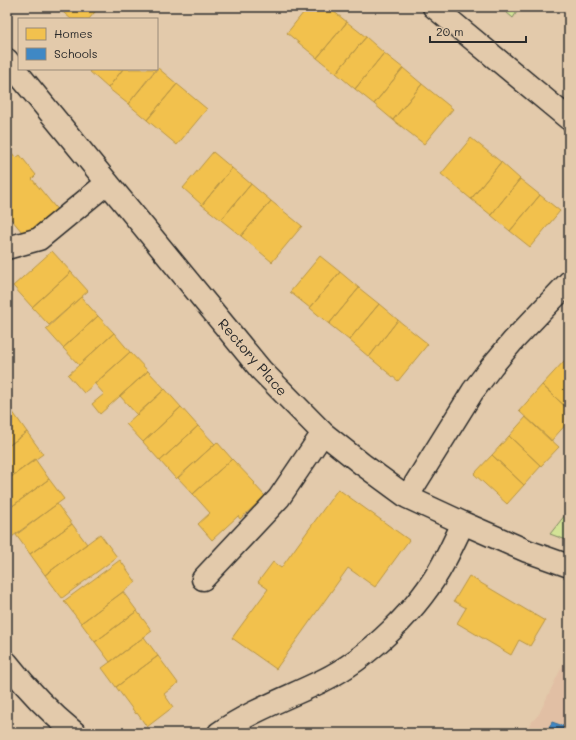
<svg xmlns="http://www.w3.org/2000/svg" width="576" height="740" font-family="Mali,sans-serif">
	<style>
		.built { fill: #e1bfa4 }
		.green { fill: #d3e396; stroke: #7f8760 }
		.homes { fill: #f2c14e; stroke: #b69444 }
		.schools { fill: #3f88c5; stroke: #396c97 }
		.lines { fill: none; stroke-linecap: round; stroke-linejoin: round }
		.minor-casing { stroke: #2b2b2b; stroke-width: 25 }
		.minor { stroke: #e3caab; stroke-width: 22 }
		.labels { text-anchor: middle; dominant-baseline: central; stroke-width: 4; stroke-linejoin: round; paint-order: stroke }
		.street-label { font-size: 14px; fill: #2b2b2b; stroke: #e3caab }
	</style>
	<rect width="100%" height="100%" fill="#e3caab"/>
	<filter id="ink" filterUnits="userSpaceOnUse"><feTurbulence type="fractalNoise" baseFrequency=".025" numOctaves="2"/><feDisplacementMap in="SourceGraphic" scale="8" xChannelSelector="R" yChannelSelector="G"/><feConvolveMatrix kernelMatrix="1 2 1 2 8 2 1 2 1" color-interpolation-filters="sRGB"/></filter>
	<g filter="url(#ink)">
		<path class="built" d="M569 652V733H522L539 714Z"/>
		<path class="green" d="M500 7H520L513 18Z
			M569 510V541L550 534Z"/>
		<path class="homes" d="M57 7H99L89 19H71Z
			M308 7H328L347 22 317 58 287 33Z
			M347 22 366 37 336 73 317 58Z
			M366 37 384 53 355 89 336 73Z
			M384 53 403 68 374 104 355 89Z
			M158 68 177 84 147 120 128 104Z
			M403 68 422 84 393 120 374 104Z
			M90 69H123L108 88 89 71Z
			M123 69H156L128 104 108 88Z
			M177 84 207 109 177 145 147 120Z
			M422 84 453 109 424 144 393 120Z
			M471 138 501 162 471 199 441 174Z
			M7 147 16 158 20 155 36 175 32 179 59 212 27 238 7 214Z
			M213 152 232 168 202 205 183 188Z
			M501 162 520 179 491 215 471 199Z
			M232 168 251 184 221 220 202 205Z
			M520 179 540 195 510 231 491 215Z
			M251 184 271 201 241 236 221 220Z
			M540 195 560 211 530 247 510 231Z
			M271 201 302 226 272 262 241 236Z
			M52 251 71 272 32 307 13 286Z
			M320 256 340 272 310 308 290 292Z
			M71 272 88 291 49 325 32 307Z
			M340 272 359 288 329 324 310 308Z
			M359 288 379 304 349 340 329 324Z
			M81 297 98 316 63 348 46 329Z
			M379 304 398 320 369 357 349 340Z
			M98 316 114 333 79 365 63 348Z
			M398 320 428 344 398 381 369 357Z
			M114 333 130 352 84 393 68 375Z
			M130 352 148 371 100 414 92 404 104 394 95 384Z
			M565 360 569 364V410L542 385Z
			M148 371 165 389 137 415 120 396Z
			M542 385 569 410V421L551 441 519 411Z
			M165 389 181 407 143 442 126 424Z
			M181 407 198 426 160 461 143 442Z
			M12 411 27 432 7 447V415Z
			M526 417 559 447 541 466 509 436Z
			M198 426 215 444 176 479 160 461Z
			M27 432 43 454 7 480V447Z
			M509 436 541 466 524 485 492 455Z
			M217 442 232 459 193 494 178 478Z
			M492 455 524 485 507 504 474 474Z
			M35 459 49 479 7 510V480Z
			M232 459 255 483 254 484 265 496 240 519 238 516 212 540 198 524 210 513 193 494Z
			M49 479 64 499 9 539 7 536V510Z
			M338 489 409 540 375 587 348 568 276 669 232 638 268 589 258 582 273 562 281 568Z
			M57 504 72 524 30 554 16 535Z
			M72 524 87 544 45 575 30 554Z
			M100 534 117 557 62 598 45 575Z
			M120 560 136 582 81 623 64 601Z
			M469 576 545 621 530 646 519 640 511 655 457 623 466 608 454 601Z
			M123 592 137 611 95 642 81 623Z
			M137 611 152 631 110 662 95 642Z
			M144 637 158 656 116 687 102 668Z
			M158 656 178 683 164 694 173 707 147 727 137 713 136 714 116 687Z"/>
		<path class="schools" d="M552 722 569 728V733H547Z"/>
		<g class="lines">
			<defs>
				<path id="minor" d="M434 7 569 119
					M7 60 261 370 323 433 362 464 407 497 463 523 527 551 569 566
					M7 248 39 239 107 183
					M407 497 473 391 492 366 513 341 569 282
					M203 579 279 498 323 433
					M7 663C28 690 48 711 75 733
					M219 733C251 711 287 698 322 681 369 658 420 608 444 562 451 549 457 536 463 523"/>
			</defs>
			<use href="#minor" class="minor-casing"/>
			<use href="#minor" class="minor"/>
		</g>
	</g>
	<g class="labels">
		<g class="street-label">
			<text transform="translate(253 357) rotate(49)">Rectory Place</text>
		</g>
	</g>
	<rect width="576" height="740" fill="none" stroke="#e3caab" stroke-width="24"/>
	<rect x="12" y="12" width="552" height="716" fill="none" stroke="#2b2b2b" stroke-width="1.5" filter="url(#ink)"/>
	<rect x="18" y="18" width="140" height="52" fill="#e3caab" stroke="#998a78"/>
	<rect x="26" y="28" width="20" height="12" fill="#f2c14e" stroke="#998a78"/>
	<text x="54" y="38" font-size="12" fill="#2b2b2b">Homes</text>
	<rect x="26" y="48" width="20" height="12" fill="#3f88c5" stroke="#998a78"/>
	<text x="54" y="58" font-size="12" fill="#2b2b2b">Schools</text>
	<path d="M430 36v6h96v-6" fill="none" stroke="#2b2b2b" stroke-width="2"/>
	<text x="436" y="36" font-size="12" fill="#2b2b2b" stroke="#e3caab" stroke-width="3" paint-order="stroke">20 m</text>
</svg>
